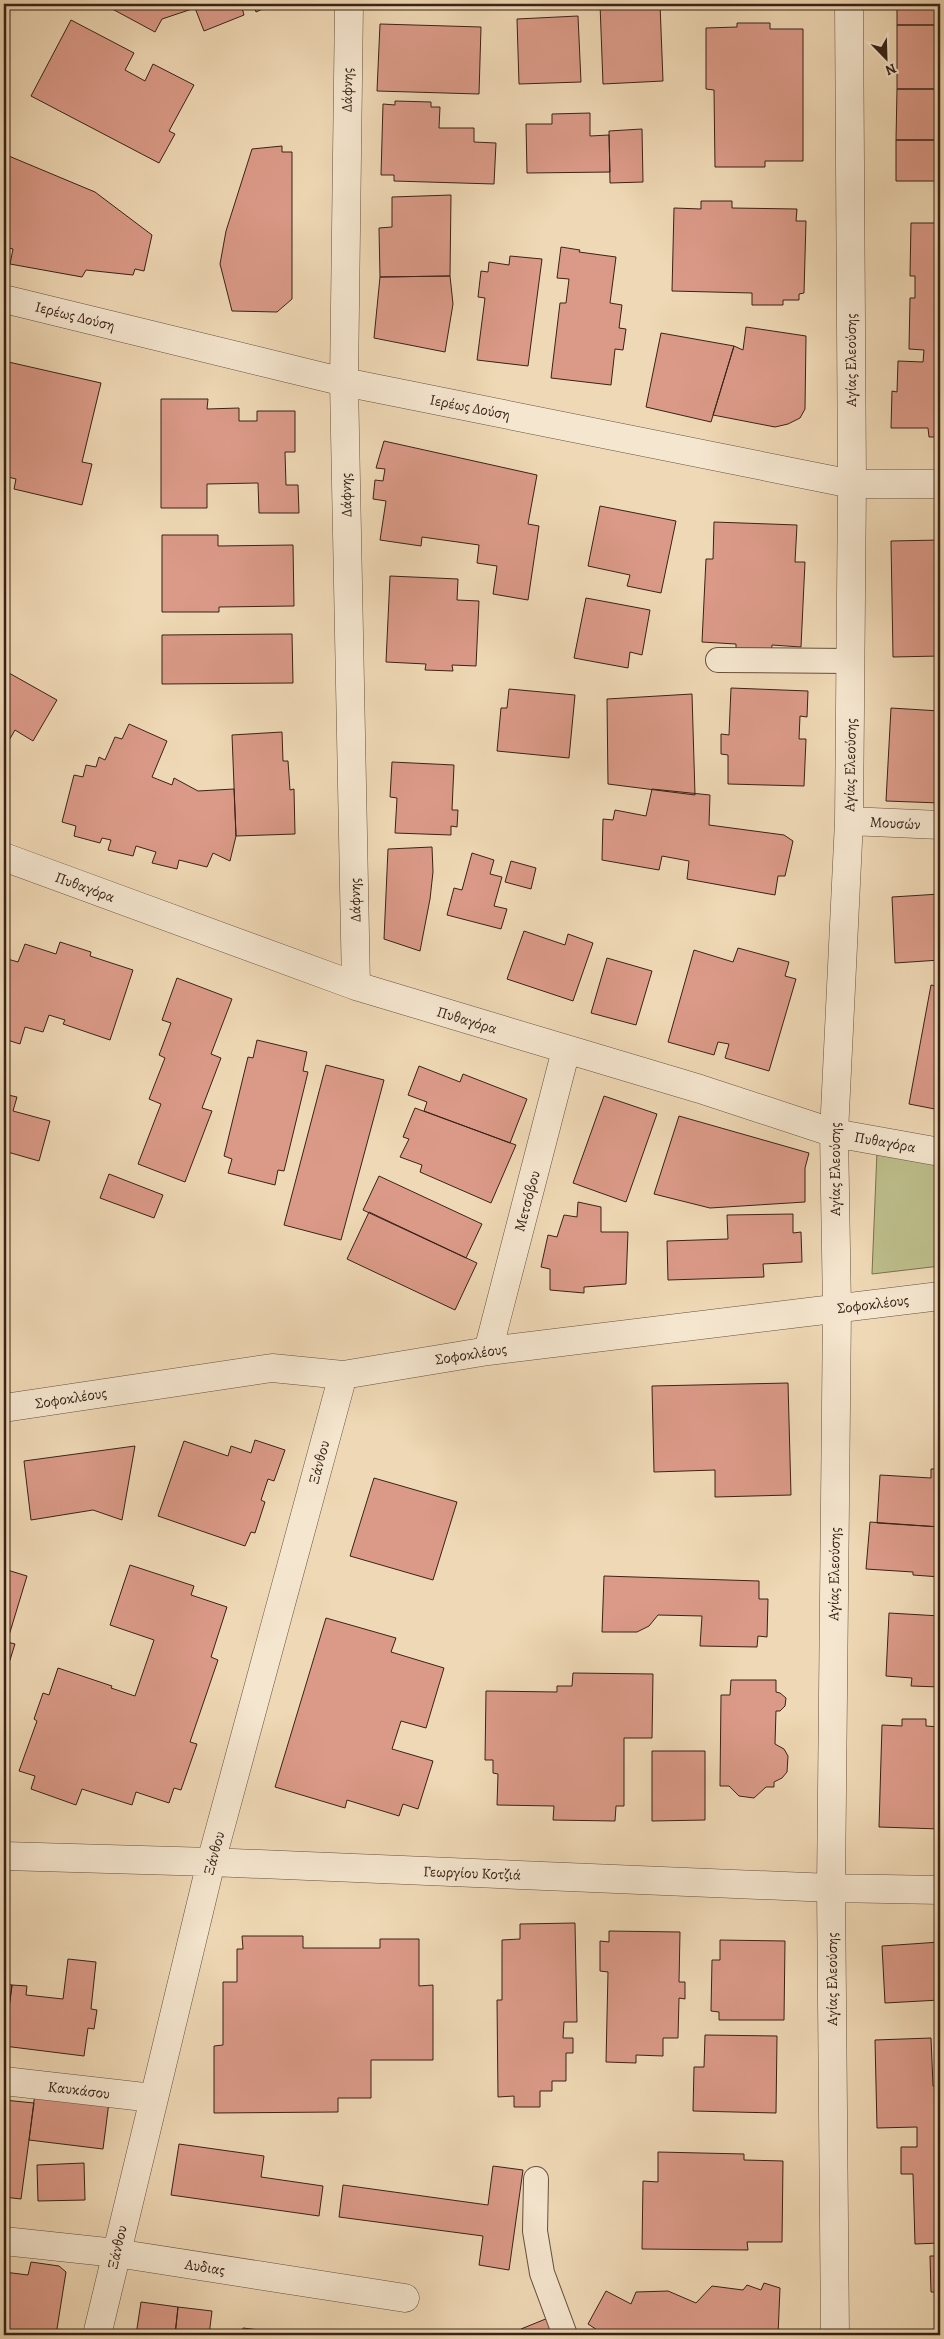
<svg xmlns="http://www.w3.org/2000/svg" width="944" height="2339" font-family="Alegreya,serif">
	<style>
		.green { fill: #bdbe8b; stroke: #7a7052 }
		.building { fill: #db9a88; stroke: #382318 }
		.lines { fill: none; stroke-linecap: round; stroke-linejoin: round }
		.service-casing { stroke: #66503f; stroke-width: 26 }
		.pedestrian-casing { stroke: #66503f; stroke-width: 29 }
		.minor-casing { stroke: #66503f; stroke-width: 29 }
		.service { stroke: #f5e6cf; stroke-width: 24 }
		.pedestrian { stroke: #f5e6cf; stroke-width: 28 }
		.minor { stroke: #f5e6cf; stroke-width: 28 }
		.labels { text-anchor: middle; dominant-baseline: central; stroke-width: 4; stroke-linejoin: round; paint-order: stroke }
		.street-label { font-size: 15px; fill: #382318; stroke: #f5e6cf }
	</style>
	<rect width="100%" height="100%" fill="#efd8b5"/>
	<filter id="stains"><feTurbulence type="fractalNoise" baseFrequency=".004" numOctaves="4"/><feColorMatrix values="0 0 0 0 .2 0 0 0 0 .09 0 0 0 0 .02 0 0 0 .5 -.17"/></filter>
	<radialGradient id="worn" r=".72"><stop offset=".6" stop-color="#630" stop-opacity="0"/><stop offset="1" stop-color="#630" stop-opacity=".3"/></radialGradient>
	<path class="green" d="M877 1151 940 1162V1266L872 1274Z"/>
	<path class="building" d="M103 4H241L244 15 204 31 195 8 162 19 155 32Z
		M253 4H274L256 12Z
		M600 4H660L663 81 603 84Z
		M897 4H940V25H897Z
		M578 16 581 82 519 84 517 19Z
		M71 20 134 53 125 70 145 81 153 64 194 85 169 131 175 134 159 163 31 96Z
		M737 23H770V29H803V161H765V167H715L714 90 706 89V28L737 27Z
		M380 24 481 27 479 94 377 91Z
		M897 25H940V89H897Z
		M897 89H940V140H896Z
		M395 101 431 102V107H440L439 128H474V142L496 143 494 184 394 181V175H381L383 104 395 105Z
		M590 113V136L609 135 610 172 527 173 526 124H552V114Z
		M642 129 643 182 610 183 609 131Z
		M896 140H940V181H896Z
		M282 146V152H292V299L277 312 232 311 220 264 226 231 252 149Z
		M4 154 95 192 152 235 144 271 135 269 133 275 86 270 82 277 10 264 13 249 4 247Z
		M451 195 450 276 380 277 379 228 392 227V197Z
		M701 201H732V208L797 209 796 221H806L804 293 799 294V300H783V305H752V293L672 291 674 208 701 209Z
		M911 223H940V437H929L928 428H891L892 391 897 392 898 361 923 362 924 350 909 349 910 298H915V276H910Z
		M561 247 580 250 579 252 616 257 610 303 622 305 619 328 626 329 623 350 615 349 611 385 551 378 560 303H566L569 279 557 278Z
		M510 256 542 259 528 366 477 360 485 298 478 297 481 271 488 272 489 262 509 265Z
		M450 276 453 304 445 352 374 338 380 277Z
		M746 327 806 336 805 409 800 418 788 424 775 427 713 415 734 346 743 350Z
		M661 333 734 346 711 422 646 407Z
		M4 361 101 383 82 462 92 464 82 505 14 489 16 479 4 476Z
		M161 399H208L207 409 239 408V421H257V411H295V452H285L286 485H298L299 513H259L258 483 207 484V508H161Z
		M384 441 537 475 528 524 539 526 528 600 493 594 497 566 477 563 479 545 422 537 421 546 380 540 386 501 373 499 375 480 383 481 385 469 376 468Z
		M600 506 676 521 661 593 627 586 630 575 588 566Z
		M714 522 797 525 795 562H805L801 647 772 645 771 655 736 653V644L702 642 706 559H713Z
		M162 535H218V546L293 545 294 606 219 607V612H162Z
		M940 540V656L893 657 891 541Z
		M390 576 458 579 457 600 479 601 476 666 452 665 453 671 425 670 426 664 386 662Z
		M586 598 650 610 642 655 630 652 628 668 574 658Z
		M292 634 293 683 162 684V635Z
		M9 673 57 700 33 741 15 730 4 749V682Z
		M731 688 808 691 807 717 800 716 799 739H806L804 786 728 784V755L721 754V734L729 735Z
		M509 689 575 695 569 758 497 751 501 708H507Z
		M692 694 695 795 608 784 607 699Z
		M891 708 940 711V803L886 801Z
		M129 724 167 741 152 777 172 785 174 778 198 791 234 789 236 836 230 861 213 853 207 867 179 860 177 869 152 863 156 852 136 846 133 856 108 850 111 840 102 838 100 843 74 836 76 826 62 822 74 775 83 777 86 765 96 767 99 757 105 760 115 737 122 739Z
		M282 732 283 761H288L290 790 294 789 295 834 236 836 232 735Z
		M392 762 454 765 452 810H458L457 827 451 826V835L395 833 397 798 390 797Z
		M652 789 710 795 709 825 784 835 793 841 785 876H778L775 895 687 879 689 861 662 856 659 870 602 860 603 819 613 820 615 810 646 816Z
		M432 847 433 872 430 899 420 951 384 939 388 849Z
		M472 853 494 860 490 874 502 877 494 906 507 909 501 929 447 915 454 888 462 890Z
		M511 861 536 868 531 889 505 882Z
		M940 894V960L895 963 892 897Z
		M524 931 565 945 568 934 593 943 573 1001 507 979Z
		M60 942 91 952 90 956 133 970 110 1040 63 1024 65 1020 49 1015 43 1032 25 1027 20 1044 4 1039V958L18 962 25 944 56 954Z
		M738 948 789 962 785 976 796 979 769 1071 725 1058 729 1044 718 1042 714 1055 668 1042 694 950 733 962Z
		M607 958 652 971 636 1025 591 1013Z
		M177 978 232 999 211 1054 221 1058 202 1108 212 1111 185 1182 138 1164 161 1104 149 1099 165 1058 159 1055 171 1023 162 1020Z
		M931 985 940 987V1110L909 1104Z
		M257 1040 307 1052 303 1071 308 1072 284 1171 278 1170 275 1185 228 1173 232 1159 224 1156 248 1057 253 1058Z
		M326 1065 384 1080 341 1240 284 1225Z
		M419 1066 460 1082 463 1074 527 1099 510 1143 424 1111 427 1102 408 1095Z
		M4 1094 17 1097 13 1111 50 1121 39 1161 4 1151Z
		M604 1096 657 1114 626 1202 573 1183Z
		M415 1108 516 1145 491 1203 420 1172 422 1165 400 1157 409 1139 403 1137Z
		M679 1116 809 1153 805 1168V1202L710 1208 654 1194Z
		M109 1174 163 1195 154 1218 100 1198Z
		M379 1176 482 1224 466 1258 363 1210Z
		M578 1202 601 1207V1232H628L626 1284 584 1287V1293L550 1290V1269L541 1267 548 1235 557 1237 564 1215 577 1217Z
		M369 1212 477 1263 455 1310 347 1259Z
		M793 1214V1233L801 1232 802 1262 763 1264 764 1277 668 1280 667 1241 728 1239 727 1215Z
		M788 1383 791 1495 715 1497V1470L654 1472 652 1386Z
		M255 1440 285 1450 274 1481 268 1479 261 1500 265 1502 255 1533 251 1532 245 1546 158 1516 184 1441 228 1456 231 1446 251 1453Z
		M135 1446 122 1520 93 1510 31 1520 24 1461Z
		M931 1469H940V1527L877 1523 880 1475 931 1478Z
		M374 1478 457 1502 433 1580 350 1556Z
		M870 1522 940 1527V1577L913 1575V1572L866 1569Z
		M130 1565 194 1586 191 1595 227 1607 211 1657 218 1660 190 1742 197 1744 181 1790 174 1788 169 1803 136 1792 132 1805 82 1789 76 1805 31 1789 35 1776 19 1771 37 1721 34 1719 43 1693 49 1695 58 1668 112 1686 111 1688 135 1696 154 1640 110 1625Z
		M4 1569 27 1576 7 1642 15 1644 4 1679Z
		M604 1576 759 1581V1599H768L767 1637 758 1636 757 1647 700 1646 702 1616 658 1615 649 1626 637 1632H602Z
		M889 1613 940 1616V1687L911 1686 912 1678 886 1676Z
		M326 1618 396 1638 391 1652 444 1668 426 1728 401 1721 392 1749 433 1761 418 1809 403 1804 399 1816 347 1800 345 1808 275 1787Z
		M573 1673 653 1674 652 1738H624V1806H616L615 1821 553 1820 554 1806 497 1805 498 1774 493 1773V1760H485L486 1691 557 1692V1686H572Z
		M731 1680H776V1692L780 1693 786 1698 785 1706 780 1711H776L775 1744 784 1749 788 1756 787 1772 782 1778 774 1782V1787H766L754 1798 739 1796 729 1786H720L721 1695H730Z
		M902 1719H926V1726L940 1727V1829L879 1827 882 1725 902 1726Z
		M652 1751H705V1820L652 1821Z
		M575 1923 577 2022H564L563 2038H573V2053H566V2081H552V2091H540V2107H514V2096L498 2097 497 2000H502V1940L520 1939V1924Z
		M609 1931 680 1932 679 1982H685V1999L679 1998 678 2038H663V2056L636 2055V2063L606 2062 608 1972 600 1971V1941L609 1942Z
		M242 1936H303V1948H380V1939H419V1986L433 1985V2060H371V2098H338V2112L214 2113V2046L223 2045V1982H237V1949H243Z
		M720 1940 785 1941 784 2020H719V2012L711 2011 712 1960H720Z
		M940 1942V1961H938L940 2000 885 2003 882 1946Z
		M68 1959 96 1962 91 2009 97 2010 94 2029 88 2028 84 2056 4 2046 12 1985 27 1986 26 1995 63 1999Z
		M4 1983 12 1985 4 2046Z
		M705 2035 777 2036 776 2113 693 2111 694 2067H704Z
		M931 2038 933 2086H940V2243L915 2244 913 2174H901V2147H917V2127L877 2128 875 2040Z
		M35 2093 109 2102 103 2149 29 2140Z
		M4 2100 34 2103 21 2199 4 2197Z
		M179 2144 264 2156 261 2177 323 2186 319 2216 171 2195Z
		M658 2152 744 2154V2160L783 2161 782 2242H747L748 2250 642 2249 643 2181 658 2182Z
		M84 2163 85 2200 38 2201 37 2165Z
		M493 2166 523 2170 509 2270 479 2265 483 2236 339 2217 343 2185 488 2205Z
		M930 2256H940V2292H931Z
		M31 2262 59 2266 66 2272 56 2335H4V2272L28 2275Z
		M764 2283 780 2288 778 2335H605L588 2324 606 2291 631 2304 636 2292 668 2291 696 2303 712 2286 743 2290 747 2285 761 2290Z
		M141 2302 178 2307 175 2335H136Z
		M178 2307 212 2311 209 2335H175Z
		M548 2318 554 2335H524L521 2329Z
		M243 2328 276 2332V2335H242Z"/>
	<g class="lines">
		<defs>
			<path id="service" d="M718 660 850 661
				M536 2179 535 2231 542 2273 565 2335"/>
			<path id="pedestrian" d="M4 2081 153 2098"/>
			<path id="minor" d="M349 4 344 382 356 986
				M4 299 344 382 852 484H940
				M849 821 940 825
				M4 857 356 986 700 1089 834 1133 940 1152
				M488 1351 566 1050
				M4 1408 272 1368 343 1375 488 1351 940 1296
				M4 1856 211 1862 831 1888 940 1890
				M4 2241 116 2253 405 2298
				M97 2335 211 1862 343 1375
				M835 2335 831 1888 837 1309 834 1133 849 821 852 484 849 4"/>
		</defs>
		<use href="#service" class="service-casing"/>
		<use href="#pedestrian" class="pedestrian-casing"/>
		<use href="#minor" class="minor-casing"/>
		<use href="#service" class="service"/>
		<use href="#pedestrian" class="pedestrian"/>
		<use href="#minor" class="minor"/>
	</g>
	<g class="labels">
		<g class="street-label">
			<text transform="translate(347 90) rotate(-89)">Δάφνης</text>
			<text transform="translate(75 316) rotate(14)">Ιερέως Δούση</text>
			<text transform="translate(851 360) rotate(-90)">Αγίας Ελεούσης</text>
			<text transform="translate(470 407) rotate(11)">Ιερέως Δούση</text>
			<text transform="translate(346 495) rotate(-91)">Δάφνης</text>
			<text transform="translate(850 765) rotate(-89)">Αγίας Ελεούσης</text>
			<text transform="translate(895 823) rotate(3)">Μουσών</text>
			<text transform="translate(85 887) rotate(20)">Πυθαγόρα</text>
			<text transform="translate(355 900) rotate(-91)">Δάφνης</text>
			<text transform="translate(467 1020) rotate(17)">Πυθαγόρα</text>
			<text transform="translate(885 1142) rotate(10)">Πυθαγόρα</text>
			<text transform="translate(835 1169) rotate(-90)">Αγίας Ελεούσης</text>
			<text transform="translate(527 1201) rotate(-75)">Μετσόβου</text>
			<text transform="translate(873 1304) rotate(-7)">Σοφοκλέους</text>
			<text transform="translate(471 1354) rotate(-9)">Σοφοκλέους</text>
			<text transform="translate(71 1398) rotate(-9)">Σοφοκλέους</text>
			<text transform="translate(319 1462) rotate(-75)">Ξάνθου</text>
			<text transform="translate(834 1574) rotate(-89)">Αγίας Ελεούσης</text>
			<text transform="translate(214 1853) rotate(-75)">Ξάνθου</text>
			<text transform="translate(472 1873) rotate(2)">Γεωργίου Κοτζιά</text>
			<text transform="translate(832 1979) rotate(-90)">Αγίας Ελεούσης</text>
			<text transform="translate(79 2090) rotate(7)">Καυκάσου</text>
			<text transform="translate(117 2247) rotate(-77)">Ξάνθου</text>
			<text transform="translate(205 2267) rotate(9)">Αυδιας</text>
		</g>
	</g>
	<rect width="944" height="2339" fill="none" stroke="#efd8b5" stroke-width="20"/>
	<rect x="5" y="5" width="934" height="2329" fill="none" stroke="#382318" stroke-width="2.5"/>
	<rect x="10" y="10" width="924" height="2319" fill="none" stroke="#382318"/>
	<g transform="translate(886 58) rotate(157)" stroke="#f5e6cf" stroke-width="4" paint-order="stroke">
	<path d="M0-4L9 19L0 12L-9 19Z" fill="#382318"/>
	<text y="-8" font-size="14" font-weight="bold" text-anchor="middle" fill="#382318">N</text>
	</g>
	<rect width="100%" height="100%" filter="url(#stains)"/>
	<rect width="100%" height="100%" fill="url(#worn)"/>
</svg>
